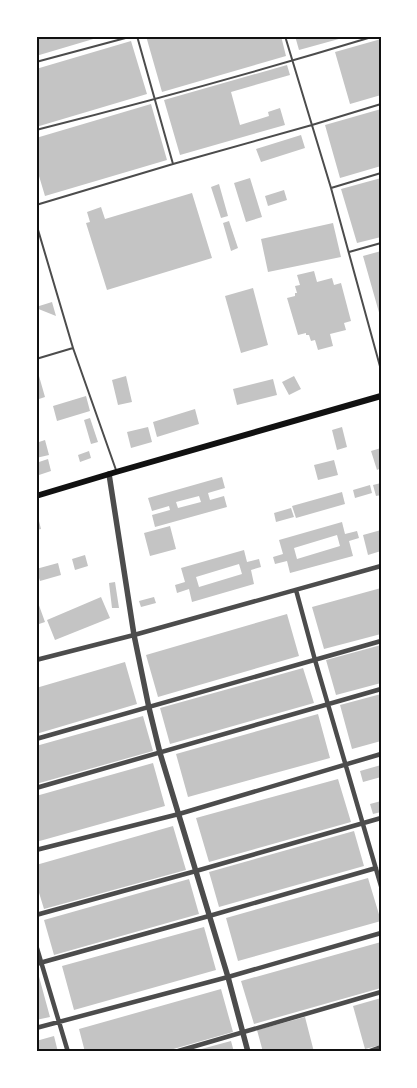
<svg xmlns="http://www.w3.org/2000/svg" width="417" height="1088" font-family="'Golos Text',sans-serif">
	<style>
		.building { fill: #c4c4c4; fill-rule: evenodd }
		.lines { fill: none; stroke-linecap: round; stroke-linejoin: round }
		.service { stroke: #4c4c4c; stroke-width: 2 }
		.minor { stroke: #4c4c4c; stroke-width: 4.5 }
		.tertiary { stroke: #4c4c4c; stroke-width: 5.5 }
		.secondary { stroke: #111; stroke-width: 6 }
		.neatline { fill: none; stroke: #111; stroke-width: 2 }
	</style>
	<rect width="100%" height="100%" fill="#fff"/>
	<path class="building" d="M36 36H100V37L36 56Z
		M146 36H281L286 56 162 92Z
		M295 36H346V37L299 50Z
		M381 39V95L350 104 335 52Z
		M131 41 147 94 36 127V69Z
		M287 65 290 75 231 92 240 125 269 116 268 112 280 108 285 125 180 155 164 100Z
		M151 104 167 160 45 196 36 166V138Z
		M381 109V166L340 178 325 125Z
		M301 135 305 148 261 162 256 149Z
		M250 178 262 217 246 222 234 183Z
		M381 178V237L357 243 341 189Z
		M219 184 228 216 221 218 211 187Z
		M284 190 287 200 268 206 265 196Z
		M192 193 212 258 107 290 86 223 90 222 87 212 101 207 105 219Z
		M229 221 238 248 231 251 223 223Z
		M333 223 341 257 268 272 261 239Z
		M381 251V316H380L363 256Z
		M314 271 317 282 332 278 334 285 341 283 351 321 344 323 346 330 330 334 333 346 318 350 315 340 311 341 309 335H306V333L298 335 287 298 295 296V293H297L295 286 300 285 297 275Z
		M253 288 268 345 241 353 225 296Z
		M52 302 56 316 36 308V307Z
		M36 376H39L45 397 36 400Z
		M126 376 132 402 118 405 112 380Z
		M294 376 301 389 289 395 282 382Z
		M273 379 277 395 237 405 233 389Z
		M86 396 90 411 57 421 53 406Z
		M195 409 199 424 157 437 153 422Z
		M90 418 98 442 91 444 84 420Z
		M148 427 152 442 131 448 127 432Z
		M342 427 347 447 337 450 332 430Z
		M45 440 49 455 36 458V443Z
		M381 448V468L377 470 371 451Z
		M89 451 91 458 80 462 78 455Z
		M48 459 51 471 36 476V463Z
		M334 460 338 475 318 480 314 465Z
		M222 477 225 488 208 493 210 500 224 496 227 507 155 527 152 515 170 510 169 506 152 511 148 498ZM199 496 201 502 178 508 176 502Z
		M381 483V495L376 496 373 485Z
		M370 485 372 493 355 498 353 490Z
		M342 492 345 504 296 518 292 506Z
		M291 508 294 517 276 522 274 513Z
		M38 517 41 529 36 530V518Z
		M342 522 345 534 357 531 359 538 349 541 353 556 290 573 287 561 275 564 273 557 283 554 279 540ZM337 535 340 546 297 559 294 548Z
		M170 526 176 549 150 556 144 533Z
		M381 530V551L368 555 363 535Z
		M244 550 247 562 259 559 261 567 251 570 254 584 192 602 189 589 177 593 175 585 185 582 181 568ZM239 564 242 574 199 587 196 577Z
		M85 555 88 566 75 570 72 559Z
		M58 563 61 575 40 581 36 569Z
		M115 582 119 608H112L109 583Z
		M381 588V634L324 649 312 607Z
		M36 597 45 622 36 625Z
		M101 597 110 618 55 640 47 620Z
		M154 597 156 603 141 607 139 601Z
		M287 614 299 656 158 697 146 655Z
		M381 645V683L336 695 326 660Z
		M125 662 137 704 36 734V688Z
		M303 668 314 703 170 744 160 708Z
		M381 694V741L352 749 340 705Z
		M318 714 330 758 188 797 176 754Z
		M143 716 153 751 36 784V746Z
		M153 763 165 806 36 842V796Z
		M381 765V777L363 782 360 771Z
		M338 779 351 822 209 862 196 818Z
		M381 801V812L373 814 370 804Z
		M173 826 186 870 44 909 36 883V865Z
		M354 831 364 866 219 907 209 872Z
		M368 878 381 921 238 961 226 918Z
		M189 879 199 914 54 955 44 920Z
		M204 927 216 970 74 1010 62 966Z
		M381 942V988L254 1024 241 981Z
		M38 973 50 1017 36 1020V974Z
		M221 989 233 1032 163 1052H85L79 1029Z
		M381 998V1045L365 1049 353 1006Z
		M305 1017 314 1052H263L257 1030Z
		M54 1036 58 1052H36V1041Z
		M231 1041 234 1052H194V1051Z"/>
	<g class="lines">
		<path class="service" d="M137 36 173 164
			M285 36 331 188 381 370
			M36 62 133 36
			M36 130C150 101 263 70 375 36
			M331 188 381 173
			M36 205 173 164 312 125 381 104
			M36 223 73 348 116 470
			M349 252 381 243
			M36 359 73 348"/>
		<path class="minor" d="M296 590 315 660 381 886
			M36 660 134 635 381 566
			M36 739 381 641
			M36 788 381 689
			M36 850 179 814 381 754
			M36 915 196 871 381 818
			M36 945 68 1052
			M36 964 209 916 376 868
			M36 1028 228 977 381 933
			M175 1052 381 992
			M367 1052 381 1047"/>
		<path class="tertiary" d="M109 474 134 635 149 708 160 753 228 977 248 1052"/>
		<path class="secondary" d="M36 496 116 472 381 396"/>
	</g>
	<rect width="417" height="1088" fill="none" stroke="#ffffff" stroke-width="75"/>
	<rect x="38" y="38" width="342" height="1012" class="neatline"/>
</svg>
